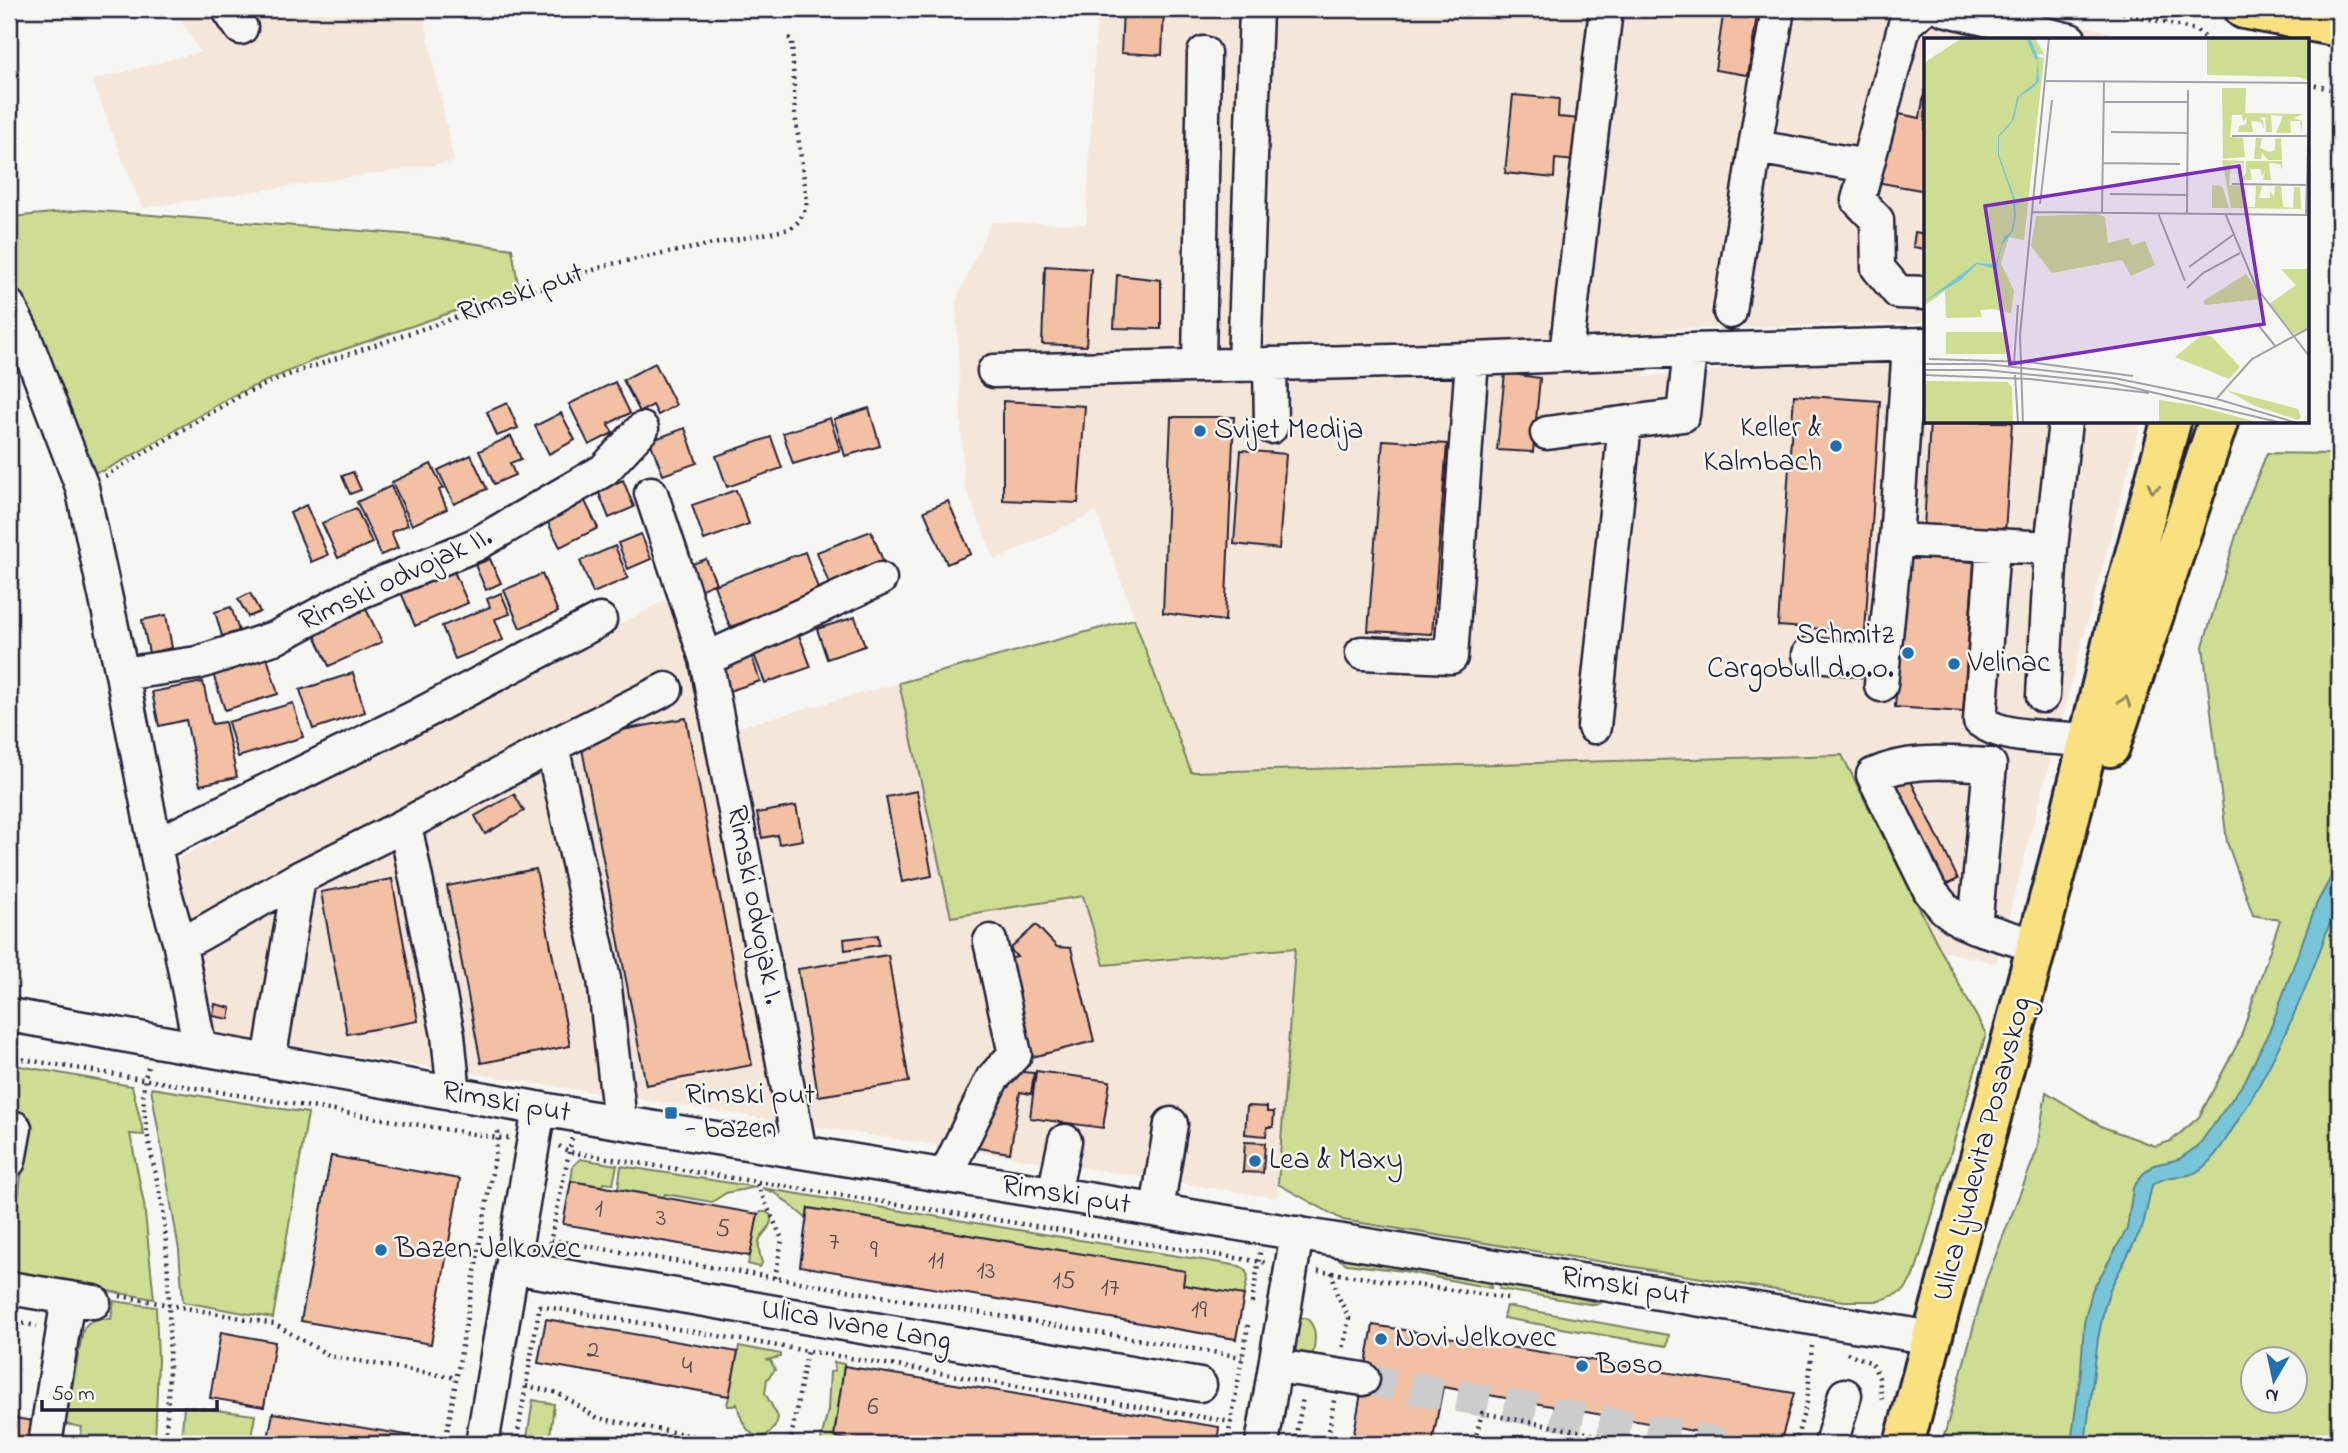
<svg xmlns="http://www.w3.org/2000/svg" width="2348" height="1453" font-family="'Indie Flower',sans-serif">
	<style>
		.built { fill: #f5e6da }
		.green { fill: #cddd91; stroke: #788066; stroke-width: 2; fill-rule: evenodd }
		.water { fill: #79c5d8; stroke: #568499; stroke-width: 2 }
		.building { fill: #f3c0a3; stroke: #22223b; stroke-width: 2 }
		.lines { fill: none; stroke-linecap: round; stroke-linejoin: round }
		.minor-tunnel { stroke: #cccccd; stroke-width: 32; stroke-dasharray: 32 16; stroke-linecap: butt }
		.minor-casing { stroke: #22223b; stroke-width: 37 }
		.major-casing { stroke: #22223b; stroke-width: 44 }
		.path { stroke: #22223b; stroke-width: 4.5; stroke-dasharray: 2 5; stroke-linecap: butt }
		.minor { stroke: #f6f6f2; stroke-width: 32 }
		.major { stroke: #fae180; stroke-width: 38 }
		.oneway { stroke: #8e825e }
		.poi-dot { fill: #1f6fb2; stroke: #f6f6f2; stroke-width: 2.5 }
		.labels { text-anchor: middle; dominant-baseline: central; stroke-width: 5; stroke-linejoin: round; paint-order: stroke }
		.number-label { font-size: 26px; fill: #564a55 }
		.street-label { font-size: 30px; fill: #22223b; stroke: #f6f6f2 }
		.poi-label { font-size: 30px; fill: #22223b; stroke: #f6f6f2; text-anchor: start }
		.inset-river { fill: none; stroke: #79c5d8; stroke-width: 3.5 }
		.inset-road { fill: none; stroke: #a1a1a9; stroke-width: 2 }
		.view { fill: #7b2cbf; fill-opacity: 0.15; stroke: #7b2cbf; stroke-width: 3.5 }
		.inset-edge { fill: none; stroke: #22223b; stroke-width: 3.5 }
	</style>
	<rect width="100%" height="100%" fill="#f6f6f2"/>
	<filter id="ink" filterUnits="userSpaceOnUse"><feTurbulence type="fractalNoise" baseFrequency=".0143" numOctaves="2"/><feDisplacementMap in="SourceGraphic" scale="14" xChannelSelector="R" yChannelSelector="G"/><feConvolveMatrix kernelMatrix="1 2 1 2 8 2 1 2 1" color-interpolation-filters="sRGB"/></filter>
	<g filter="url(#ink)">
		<path class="built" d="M174 9H422L454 162 142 208 92 80 200 52Z
			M1097 9H2022L2137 40H1926V323L1666 329 1643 377 1710 370 1926 360V422H2141L1996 963 1941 951 1842 755 1191 772 1096 512 995 560 964 484 956 301 991 222 1086 224Z
			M669 598 728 730 899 683 951 917 1083 896 1105 965 1296 948 1277 1198 211 1033 178 859Z"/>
		<path class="green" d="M85 210 415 235 512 249 519 289 319 358 234 395 137 453 103 471 93 472 79 445 9 283V219L21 216Z
			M2267 453 2334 454 2339 458V1444H1942L1986 1280 2037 1150 2046 1092 2103 1127 2155 1146 2171 1141 2199 1117 2240 1039 2280 920 2253 915 2227 842 2203 646 2243 512ZM2254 1358H2296V1400H2254Z
			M1134 619 1191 772 1842 755 1941 951 1986 1034 1915 1273 1904 1291 1879 1301H1844L1343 1220 1278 1184 1295 948 1104 965 1083 896 951 917 899 683Z
			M9 1064 132 1086 144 1135 130 1134 144 1204 154 1299 9 1274V1256L30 1118 12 1115 13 1108 9 1107 12 1076 9 1075Z
			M151 1088 308 1113 273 1318 183 1302 179 1250Z
			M580 1159 617 1165 613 1184 603 1183 602 1186 571 1181 573 1166Z
			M621 1166 756 1187 726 1193 712 1202 665 1194 664 1197 618 1189Z
			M762 1188 1239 1266 1245 1269 1248 1276 1244 1295 1183 1285 1184 1271 809 1208 807 1219 777 1194Z
			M761 1212H766L772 1216C768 1242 752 1227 762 1263L760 1267 748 1264 757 1217Z
			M1338 1255 1492 1280 1491 1288 1403 1271 1347 1264 1339 1259Z
			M1501 1281 1600 1303 1595 1305 1499 1289Z
			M114 1301 156 1307 158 1360 155 1444H79L82 1427 65 1424 83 1330C90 1317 98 1319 111 1319Z
			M1506 1306 1669 1335 1667 1346 1503 1318Z
			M1302 1318H1306C1320 1329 1314 1344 1312 1360L1299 1355 1291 1341 1297 1320Z
			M739 1346 781 1354V1357L766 1360 771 1361 775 1370 767 1379 765 1393 778 1417C776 1430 762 1445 749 1431 742 1424 739 1413 737 1404L733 1406H727Z
			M834 1362 844 1364V1366L834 1437 873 1444H820L828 1410 830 1372 835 1371Z
			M533 1400 554 1404 549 1444H526Z
			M184 1406 255 1415 250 1444H181Z"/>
		<path class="water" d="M2339 870V908L2332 917C2307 989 2278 1058 2237 1122 2226 1139 2217 1156 2201 1169 2186 1181 2170 1172 2152 1185L2143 1226 2110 1289 2104 1309 2098 1339 2085 1444H2071L2081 1370 2084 1323 2092 1291 2127 1229 2133 1188 2143 1174 2154 1165 2179 1159 2198 1146 2245 1081 2271 1027 2316 905 2331 877Z"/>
		<path class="building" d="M1123 9H1164L1162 55 1121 53Z
			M1724 9H1758L1748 75 1715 70Z
			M1925 88 1926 191 1876 182 1889 112 1920 118Z
			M1513 95 1559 99 1558 117 1580 119 1576 161 1555 159 1554 178 1505 173Z
			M1915 232 1926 234V249L1913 247Z
			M1045 266 1091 269 1086 346 1042 344Z
			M1117 275 1161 280V329L1114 328Z
			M655 363 676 405 658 415 653 405 640 412 623 380Z
			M1505 373 1540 378 1533 452 1497 450Z
			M615 382 630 413 608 424 613 433 589 445 569 404Z
			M1794 395 1880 401 1865 632 1778 626Z
			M1003 401 1085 406 1078 503 1003 500Z
			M507 403 518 428 497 436 487 412Z
			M869 408 880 446 845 456 834 419Z
			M561 413 575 440 549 454 535 426Z
			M1171 417H1234L1225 621 1163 613Z
			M830 418 840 450 793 464 783 433Z
			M1930 422H2012L2005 533 1924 528Z
			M685 428 697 463 663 475 650 441Z
			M511 436 521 459 510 463 515 475 494 484 479 451Z
			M771 437 782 468 727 487 716 456Z
			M1383 440 1447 444 1432 634 1368 631Z
			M1241 450 1286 454 1279 549 1234 544Z
			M471 455 487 489 454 504 438 470Z
			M431 464 443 488 439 490 447 509 412 525 392 482Z
			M353 472 361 490 350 494 342 476Z
			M623 480 634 507 609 518 598 491Z
			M391 486 408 525 391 532 398 548 381 555 357 502Z
			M736 490 749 524 704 540 692 505Z
			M581 493 598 528 560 547 542 511Z
			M948 501 971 554 947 564 924 511Z
			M306 505 328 555 311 562 290 513Z
			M356 508 372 543 338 558 322 523Z
			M871 531 884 563 829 584 817 552Z
			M641 534 651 559 628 569 618 543Z
			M615 546 628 578 593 593 580 561Z
			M805 552 820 594 730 627 714 585Z
			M1907 557 1974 562 1963 712 1895 707Z
			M490 559 501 583 486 590 475 565Z
			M706 559 716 583 690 594 681 568Z
			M452 567 468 603 415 626 400 590Z
			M542 574 558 612 520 628 504 590Z
			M250 593 260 612 248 617 238 599Z
			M501 593 510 614 495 619 503 640 455 659 442 626 490 607 487 599Z
			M231 607 239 631 222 636 215 612Z
			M366 609 382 642 329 666 314 633Z
			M166 615 172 648 149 653 142 620Z
			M855 617 865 646 827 659 817 629Z
			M797 630 811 667 765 683 751 647Z
			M749 648 760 681 726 692 714 660Z
			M266 654 278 694 225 710 212 671Z
			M353 673 365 712 313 729 300 690Z
			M203 682 212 724 225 722 237 777 200 785 186 720 159 726 152 692Z
			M293 703 303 737 238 757 228 722Z
			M686 718 752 1065 646 1085 580 738Z
			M1909 777 1958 879 1936 890 1887 788Z
			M917 791 932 876 902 882 886 797Z
			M514 794 524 811 485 834 475 816Z
			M796 806 803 840 779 844 777 835 762 838 757 813Z
			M536 869 570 1046 481 1063 447 886Z
			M392 879 418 1021 347 1034 321 892Z
			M1036 925 1057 947 1071 948 1094 1041 1025 1059 1001 961 1017 957 1010 949Z
			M878 935 879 945 845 950 844 939Z
			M888 955 909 1082 818 1096 798 969Z
			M215 1004 231 1008 229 1019 213 1016Z
			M1036 1071 1110 1081 1103 1128 1030 1118Z
			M1022 1072 1034 1073 1031 1094 1020 1092 1010 1153 972 1147 1001 1074Z
			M1247 1106 1267 1107V1112H1274L1273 1127H1267L1266 1136 1245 1134Z
			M1245 1142 1265 1143 1263 1173 1243 1172Z
			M331 1156 460 1179 431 1344 301 1321Z
			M571 1181 758 1214 750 1256 563 1224Z
			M808 1208 1185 1271 1183 1285 1244 1295 1236 1339 800 1266Z
			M546 1319 738 1352 729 1396 538 1363Z
			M1373 1325 1794 1393 1780 1444H1702L1705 1433 1443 1387 1432 1444H1352Z
			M221 1332 275 1342 264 1407 210 1398Z
			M844 1366 1219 1427 1217 1444H873L834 1437Z
			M273 1413 419 1437 417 1444H267Z
			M9 1417 45 1423 41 1444H9Z"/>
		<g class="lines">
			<path class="minor-tunnel" d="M1363 1379 1724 1444"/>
			<defs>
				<path id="minor" d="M228 9 241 28
					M1923 9 1905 24 1858 200 1877 220 1878 268 1898 292 1926 293
					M1944 9 2070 40
					M1755 147 1778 9
					M9 306 25 338 82 487 122 674 163 886 179 941 200 1049
					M1730 312 1755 147 1867 166
					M1566 354 1606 9
					M1244 364 1256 9
					M1270 364 1271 427
					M1199 366 1204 53
					M994 371 1472 359 1690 350 1926 344
					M1547 433 1683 415 1690 350
					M651 493 706 659 800 1152
					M1896 540 2051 548
					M1993 546 1980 721C2007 741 2055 735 2088 741
					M1362 653 1451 657 1472 359
					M1809 654 1883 662
					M706 659 880 579
					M122 674 197 663 277 637 360 592 475 545 604 470 642 429
					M1881 685 1896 540 1909 345
					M2043 696 2051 548 2065 422
					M1594 727 1625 423
					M552 746 604 979 620 1122
					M405 825 448 1035 454 1094
					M156 845 417 716 600 620
					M1975 927 1990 765C1949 763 1911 758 1873 775L1930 891 1945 909 1961 921 1975 927 2037 946
					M195 937 299 878 405 825 552 746 666 689
					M9 1015 576 1115 1933 1338
					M269 1061 299 878
					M9 1161 15 1128
					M945 1176 992 1079 1015 1054 990 941
					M1054 1194 1065 1141
					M1157 1210 1171 1124
					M512 1267 1200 1385
					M9 1288 94 1302
					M1276 1366 1363 1379
					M45 1444 68 1298
					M482 1444 539 1109
					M1262 1444 1297 1233
					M1831 1444 1845 1395"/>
				<path id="major" d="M2244 9 2339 27
					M2110 747 2218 422
					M1904 1444 2061 854 2122 602 2171 422"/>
			</defs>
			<use href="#minor" class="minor-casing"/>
			<use href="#major" class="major-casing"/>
			<path class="path" d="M2109 9 2195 30 2209 40
				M2165 23 2167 9
				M2308 84 2339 91
				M105 476 243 394 288 375 611 264 790 229C801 221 804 214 807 201L795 114 792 40 785 35
				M9 1057 498 1138H509
				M148 1067C133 1108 160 1176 164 1219 171 1294 171 1369 165 1444
				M559 1146 569 1152 1268 1263
				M757 1184 782 1239 775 1278
				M551 1240 1242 1357
				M550 1243 572 1138
				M1318 1271 1507 1298
				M1332 1272 1337 1294 1349 1318 1343 1350
				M120 1296 274 1324 330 1356 457 1378
				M1252 1303 1260 1252
				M540 1306 1231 1422
				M9 1321 37 1326
				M1847 1353 1872 1363 1879 1378 1882 1402
				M526 1386 558 1393 597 1418 737 1444
				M445 1444 498 1138V1128
				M516 1444 540 1304
				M790 1444 807 1351
				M1227 1444 1248 1325
				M1295 1444 1303 1397
				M1327 1444 1334 1400
				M1455 1444 1456 1440 1475 1439 1482 1413 1644 1444
				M1795 1444 1807 1402 1812 1346"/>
			<use href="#minor" class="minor"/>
			<use href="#major" class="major"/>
		</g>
		<defs><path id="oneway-chevron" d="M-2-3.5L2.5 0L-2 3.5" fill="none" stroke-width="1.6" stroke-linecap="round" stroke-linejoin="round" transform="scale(1.75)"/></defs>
		<g class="oneway">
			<use href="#oneway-chevron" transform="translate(2153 488) rotate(105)"/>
			<use href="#oneway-chevron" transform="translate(2125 701) rotate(-72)"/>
		</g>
	</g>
	<g class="poi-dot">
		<circle cx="1200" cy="431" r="7"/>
		<circle cx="1836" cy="446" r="7"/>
		<circle cx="1908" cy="653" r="7"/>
		<circle cx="1954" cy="664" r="7"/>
		<rect x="664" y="1106" width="14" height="14" rx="3.5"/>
		<circle cx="1255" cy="1161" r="7"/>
		<circle cx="381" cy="1250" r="7"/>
		<circle cx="1381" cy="1339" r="7"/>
		<circle cx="1582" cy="1366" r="7"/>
	</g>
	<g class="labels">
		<g class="number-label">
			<text x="599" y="1210">1</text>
			<text x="661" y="1219">3</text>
			<text x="723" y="1230">5</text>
			<text x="834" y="1243">7</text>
			<text x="874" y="1251">9</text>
			<text x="936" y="1262">11</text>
			<text x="986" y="1272">13</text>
			<text x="1064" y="1282">15</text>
			<text x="1110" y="1289">17</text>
			<text x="1199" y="1311">19</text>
			<text x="593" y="1351">2</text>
			<text x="687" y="1367">4</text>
			<text x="873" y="1408">6</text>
		</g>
		<g class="street-label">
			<text transform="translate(521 294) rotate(-19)">Rimski put</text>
			<text transform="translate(396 580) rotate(-25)">Rimski odvojak II.</text>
			<text transform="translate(754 905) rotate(79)">Rimski odvojak I.</text>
			<text transform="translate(506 1103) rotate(10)">Rimski put</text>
			<text transform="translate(1983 1149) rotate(-75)">Ulica Ljudevita Posavskog</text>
			<text transform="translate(1066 1196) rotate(9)">Rimski put</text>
			<text transform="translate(1625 1287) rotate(9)">Rimski put</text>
			<text transform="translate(856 1326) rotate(10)">Ulica Ivane Lang</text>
		</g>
		<g class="poi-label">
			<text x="1822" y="429" text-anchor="end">Keller &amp;<tspan x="1822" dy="34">Kalmbach</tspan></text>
			<text x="1214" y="431">Svijet Medija</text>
			<text x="1894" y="636" text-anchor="end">Schmitz<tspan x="1894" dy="34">Cargobull d.o.o.</tspan></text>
			<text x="1968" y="664">Velinac</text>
			<text x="685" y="1096">Rimski put<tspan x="685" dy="34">- bazen</tspan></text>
			<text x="1269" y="1161">Lea &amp; Maxy</text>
			<text x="395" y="1250">Bazen Jelkovec</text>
			<text x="1395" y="1339">Novi Jelkovec</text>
			<text x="1596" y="1366">Boso</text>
		</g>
	</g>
	<g transform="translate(1924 38)">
		<rect width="385" height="385" fill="#f6f6f2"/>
		<path d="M38 0H111L120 16 108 17 120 20 100 202 85 199 77 225 90 253 87 275 68 271 56 272 58 279 22 280 21 253 0 268V25ZM283 0H385V43L374 39 283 37ZM298 50H322L321 75 379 76 370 80 378 83V94L376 83H366L367 95H352L359 78 347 77 348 94H342L341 79 335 80 339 82 340 91 337 84 327 83 329 94H314L315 88 322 86 323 79 319 84 318 77H308L306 99 319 100 321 119 299 121ZM332 100H338L336 110 345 114 351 112V101L357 100 358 122H344L338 115 337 121H330ZM298 122 320 123V132L318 125 307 126 305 147 318 148 321 169H331L332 148H338L335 160H346V153L350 159 351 148H357L359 169 369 170 370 149H376L377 171 307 170ZM322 123H358V132L356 126 345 125 347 142H339L341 132 338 139 336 131H326L328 142H316L322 135ZM288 147 298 148 305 170H288ZM174 176 181 179 184 205 204 200 208 207 221 203 231 227 207 238 198 222 128 235 107 208 112 178ZM357 231H385V289L370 296 345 266 372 247ZM322 236 338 261 281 267 279 263ZM22 294H82L84 312 81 316H22ZM279 296 288 299 316 329 305 341 251 319ZM0 343 84 344 88 350 89 385H0ZM302 352 374 371 377 379 374 382 331 368ZM235 362 269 367 337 385H235Z" fill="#cddd91"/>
		<path d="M114 19 115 43 110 49 95 59 90 81 85 88 75 99V117L91 161 92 178 89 193 78 207 72 231 53 226 37 242 0 264 52 225 72 226 80 199 87 194 90 177 89 161 74 118V98L88 82 93 59 112 44Z" fill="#79c5d8"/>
		<path class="inset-river" d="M104 0 113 21"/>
		<path class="inset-road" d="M122 43 385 45M180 64H264M187 94 264 95M308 98H383M179 125 256 126M308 146 383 147M186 156 263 157M116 166 128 62M108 174 385 177M178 174 180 44M234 175 261 243M263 175 264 52M301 175 332 249 385 318M382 177 385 75M265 229 309 197M263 250 279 235 316 215M335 288 352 309M5 321 105 324 209 338M90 325 94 267M0 326H62L190 340 293 361 373 385M0 332H61L189 345 354 384M0 337 106 341 225 355M91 337 94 385M293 360 328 321 385 290M99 385 96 297 125 0"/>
		<path class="view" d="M315 128 340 286 86 326 61 168Z"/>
		<rect width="385" height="385" class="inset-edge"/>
	</g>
	<rect width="2348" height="1453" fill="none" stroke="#f6f6f2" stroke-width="35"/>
	<rect x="18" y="18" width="2313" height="1418" fill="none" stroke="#22223b" stroke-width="2.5" filter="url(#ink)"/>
	<g transform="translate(2274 1380) rotate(189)"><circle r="33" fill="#f6f6f2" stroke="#a1a1a9" stroke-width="2"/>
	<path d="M0-5L12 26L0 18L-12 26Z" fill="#1f6fb2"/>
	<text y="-10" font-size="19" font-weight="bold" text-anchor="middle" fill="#22223b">N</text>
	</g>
	<path d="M42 1400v10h175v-10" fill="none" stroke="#22223b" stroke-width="3.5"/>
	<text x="52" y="1400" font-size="21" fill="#22223b" stroke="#f6f6f2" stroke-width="5" paint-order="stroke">50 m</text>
</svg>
